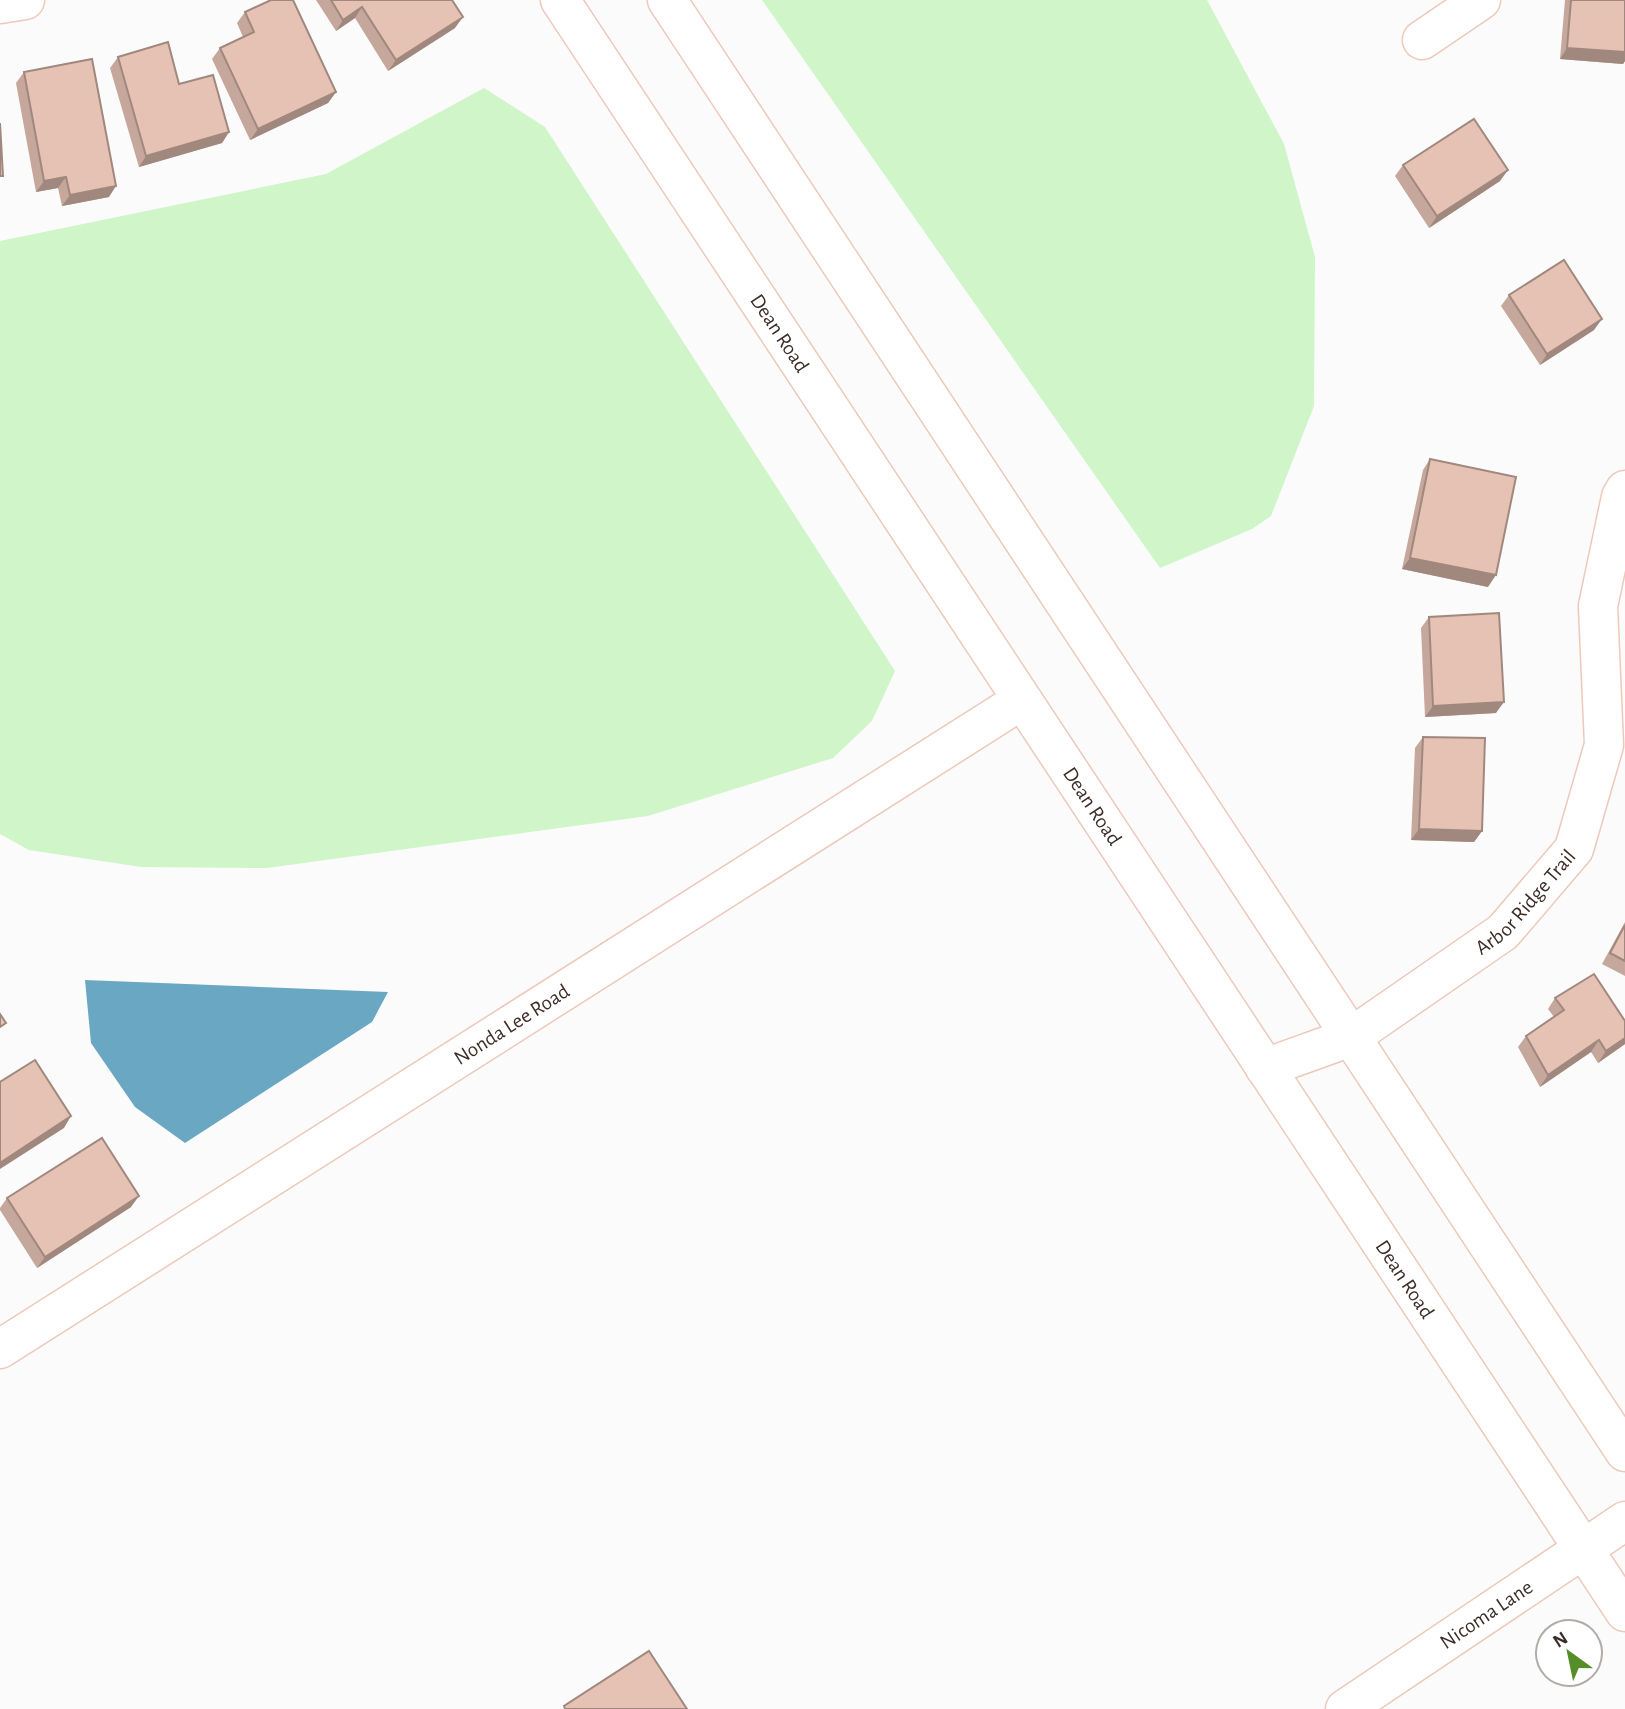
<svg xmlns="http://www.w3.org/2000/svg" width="1625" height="1709" font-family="'Alegreya Sans',sans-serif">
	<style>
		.green { fill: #cff5c8 }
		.water { fill: #6aa7c2 }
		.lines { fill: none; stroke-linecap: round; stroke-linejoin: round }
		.minor-casing { stroke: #eec9bb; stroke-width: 41 }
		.major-casing { stroke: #eec9bb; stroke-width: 41 }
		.minor { stroke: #fff; stroke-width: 38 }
		.major { stroke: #fff; stroke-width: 38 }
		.wall { fill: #c6a79b }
		.shaded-wall { fill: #a1887e }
		.building { fill: #e6c2b4; stroke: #a1887e; stroke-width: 2 }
		.labels { text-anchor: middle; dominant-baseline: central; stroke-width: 6; stroke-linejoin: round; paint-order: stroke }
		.street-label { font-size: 21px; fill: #3b2d27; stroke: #fff }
	</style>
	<rect width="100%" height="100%" fill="#fbfbfb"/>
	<path class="green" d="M762 0H1207L1284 144 1315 257 1314 406 1271 516 1252 529 1160 568Z
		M484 88 545 127 895 671 872 721 833 758 648 816 267 868 141 867 29 850 0 834V241L326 174Z"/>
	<path class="water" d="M85 980 388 992 372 1022 185 1143 135 1107 91 1043Z"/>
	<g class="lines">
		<defs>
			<g id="minor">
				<path d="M0 4 25 0"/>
				<path d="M1422 40 1481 0"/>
				<path id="s1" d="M1265 1068 1351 1037 1503 932 1574 849 1604 745 1598 606 1621 497 1625 490"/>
				<path id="s2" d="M0 1349 1022 700"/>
				<path id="s3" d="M1345 1709 1625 1521"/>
			</g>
			<g id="major">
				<path id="s4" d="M560 0 1625 1612"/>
				<path d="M667 0 1625 1452"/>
			</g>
		</defs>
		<use href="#minor" class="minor-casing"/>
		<use href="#major" class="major-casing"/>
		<use href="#minor" class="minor"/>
		<use href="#major" class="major"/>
	</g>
	<path class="wall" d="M316 0H452L455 28 388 71 355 18 336 31Z
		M1565 0H1625V61L1623 64 1560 59Z
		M245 12 336 92 328 103 250 140 212 59 220 48 243 37 237 23Z
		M118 57 179 84 229 132 222 143 139 167 110 68Z
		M24 72 109 197 62 206 58 188 36 192 16 83Z
		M1403 165 1500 181 1429 228 1395 176Z
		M1509 295 1594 330 1540 365 1501 306Z
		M1430 459 1488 587 1402 569 1423 470Z
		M1429 617 1496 713 1425 717 1421 628Z
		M1423 737 1482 831 1474 842 1411 840 1415 748Z
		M1625 922V976L1602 964Z
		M1555 998 1625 1044 1598 1063 1591 1052 1540 1087 1518 1047 1526 1036 1554 1017 1548 1009Z
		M7 1198 131 1207 37 1268 0 1210V1208Z"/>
	<path class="shaded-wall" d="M362 7 355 18 336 31 343 20Z
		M463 17 455 28 388 71 396 60Z
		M1567 48 1625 52V61L1623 64 1560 59Z
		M336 92 328 103 250 140 258 129Z
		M229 132 222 143 139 167 146 156Z
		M1508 170 1500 181 1429 228 1437 216Z
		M66 177 58 188 36 192 44 181Z
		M116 186 109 197 62 206 70 195Z
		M1602 319 1594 330 1540 365 1547 354Z
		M1410 558 1496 575 1488 587 1402 569Z
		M1504 702 1496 713 1425 717 1433 706Z
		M1419 829 1482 831 1474 842 1411 840Z
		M1625 1038V1044L1598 1063 1606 1051Z
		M1599 1040 1591 1052 1540 1087 1548 1075Z
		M71 1116 64 1128 0 1169V1163Z
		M139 1196 131 1207 37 1268 45 1257Z"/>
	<path class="building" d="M271 0H293L336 92 258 129 220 48 254 32 245 12Z
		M331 0H452L463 17 396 60 362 7 343 20Z
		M1571 0H1625V52L1567 48Z
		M168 42 179 84 213 75 229 132 146 156 118 57Z
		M92 59 116 186 70 195 66 177 44 181 24 72Z
		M1474 119 1508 170 1437 216 1403 165Z
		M0 123 3 176H0Z
		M1564 260 1602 319 1547 354 1509 295Z
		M1430 459 1516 477 1496 575 1410 558Z
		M1499 613 1504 702 1433 706 1429 617Z
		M1423 737 1485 738 1482 831 1419 829Z
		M1625 925V961L1610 953Z
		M1594 974 1625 1021V1038L1606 1051 1599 1040 1548 1075 1526 1036 1564 1010 1555 998Z
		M0 1014 6 1023 0 1027Z
		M35 1060 71 1116 0 1163V1082Z
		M102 1138 139 1196 45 1257 7 1198Z
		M649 1651 687 1709H565L564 1706Z"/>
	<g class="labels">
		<g class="street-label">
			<text stroke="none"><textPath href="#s4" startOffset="399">Dean Road</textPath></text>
			<text stroke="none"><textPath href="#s4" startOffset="966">Dean Road</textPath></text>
			<text stroke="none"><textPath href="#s1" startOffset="313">Arbor Ridge Trail</textPath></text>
			<text stroke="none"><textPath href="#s2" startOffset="606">Nonda Lee Road</textPath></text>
			<text stroke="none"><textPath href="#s4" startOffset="1533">Dean Road</textPath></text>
			<text stroke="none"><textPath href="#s3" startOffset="170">Nicoma Lane</textPath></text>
		</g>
	</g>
	<g transform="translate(1569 1653) rotate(327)"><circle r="33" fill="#ffffff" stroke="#b1aba9" stroke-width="2"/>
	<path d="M0-5L12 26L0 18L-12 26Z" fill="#568e2a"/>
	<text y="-10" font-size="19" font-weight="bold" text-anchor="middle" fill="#3b2d27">N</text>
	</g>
</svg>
